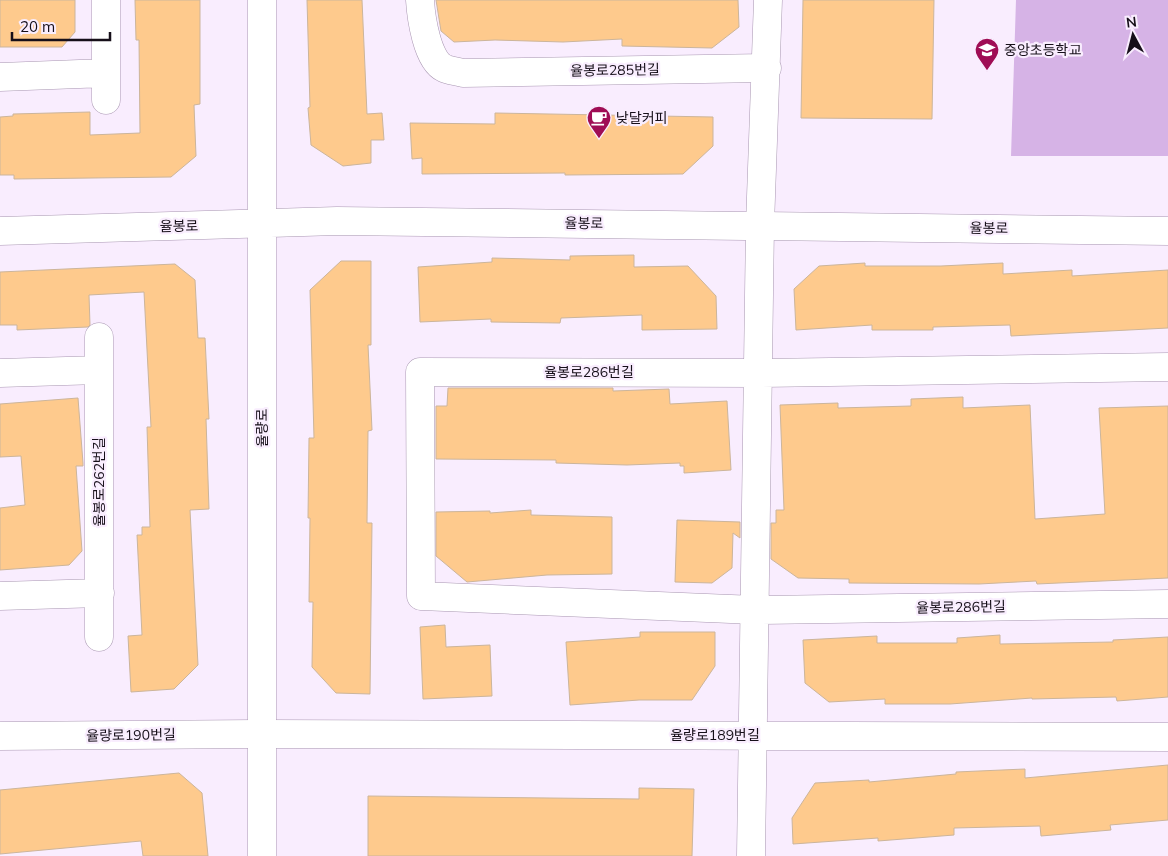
<svg xmlns="http://www.w3.org/2000/svg" width="1168" height="856" font-family="Mulish,'Noto Sans KR',sans-serif">
	<style>
		.green { fill: #d6b3e6 }
		.building { fill: #feca8d; stroke: #ccb59b }
		.lines { fill: none; stroke-linecap: round; stroke-linejoin: round }
		.minor-casing { stroke: #a997b2; stroke-width: 29 }
		.tertiary-casing { stroke: #a997b2; stroke-width: 29 }
		.minor { stroke: #fff; stroke-width: 28 }
		.tertiary { stroke: #fff; stroke-width: 28 }
		.labels { text-anchor: middle; dominant-baseline: central; stroke-width: 4.5; stroke-linejoin: round; paint-order: stroke }
		.poi-label { font-size: 14px; fill: #160f19; stroke: #f9edfe; text-anchor: start }
		.street-label { font-size: 14px; fill: #160f19; stroke: #f9edfe }
	</style>
	<rect width="100%" height="100%" fill="#f9edfe"/>
	<path class="green" d="M1016 0H1168V156H1011Z"/>
	<path class="building" d="M0 0H75V32L62 47H0Z
		M135 0H200V104L194 105 196 156 171 177 14 179V175H0V117L13 116V114L90 112V135L140 133 139 40H136Z
		M307 0H362L367 114 382 113 384 140H371V163L343 166 311 145 308 108 310 107Z
		M436 0H738L739 27 712 48 622 46V39L563 42 495 40 454 42 441 31Z
		M803 0H934L932 119 801 118Z
		M495 113 713 117V146L683 174 565 175V173L422 174V158L412 159 410 123 495 124Z
		M634 255V267L688 266 716 296 717 329 642 330V315L561 318 560 323 491 322V319L420 322 418 267 492 262V258L570 260V256Z
		M341 261H371V345H368L372 430 368 431 367 523H372L370 694 336 693 312 667 313 602H309L310 518H308L309 438H314L310 290Z
		M865 263V266H941L1003 263V274L1072 270V276L1168 270V328L1011 336 1010 325 933 327V330H872V325L796 330 794 289 819 266Z
		M175 264 195 280 198 338H205L209 419H206L209 509 190 510 198 665 174 689 131 692 128 636 142 635 137 535H142V527H150L147 427H151L144 292 89 295 90 325 88 327 17 330V325H0V272Z
		M448 388H613V391L669 389 670 404 727 401 731 470 684 473V466H680V463L627 465 556 463V460L436 459V406H447Z
		M963 397V408L1030 405 1035 519 1105 514 1099 408 1168 406V578L1037 584 1036 581 979 584 849 583V579L798 578 771 559V523H776V510H784L780 405 838 403V408L911 406V399Z
		M78 398 83 463V466H76L82 551 69 565 0 570V508L25 505 21 456 0 457V404Z
		M531 510V515L612 517V574L547 575 467 582 436 556V512L490 511V513Z
		M677 520 740 522V538L733 533 732 568 712 583 675 582Z
		M445 625 446 647 490 645 492 696 423 699 420 627Z
		M640 632H715V666L692 700H639L570 705 566 642 640 637Z
		M1000 635V644L1113 642V640L1168 637V697L1117 701 1116 697 1032 699V698L950 704H885V699L829 702 805 683 803 640 877 636V643H957V638Z
		M1168 765V820L1110 825 1111 830 1041 836 1040 826 954 828V835L878 841V838L793 844 792 818 815 783 869 780V782L956 774V772L1025 769V778Z
		M179 773 202 793 208 856H143L141 841 0 854V790Z
		M639 788 694 789 692 856H368V796L639 799Z"/>
	<g class="lines">
		<defs>
			<path id="minor" d="M106 0V100
				M420 0C421 17 427 60 444 68 449 71 457 71 463 73L767 68
				M0 77 106 73
				M99 337V637
				M1168 367 758 373 420 372 421 596 755 610 1168 604
				M0 373 99 370
				M0 596 100 593
				M0 736 263 734 1168 737
				M751 856 760 225 768 0"/>
			<path id="tertiary" d="M0 231 337 221 1168 231
				M262 856V0"/>
		</defs>
		<use href="#minor" class="minor-casing"/>
		<use href="#tertiary" class="tertiary-casing"/>
		<use href="#minor" class="minor"/>
		<use href="#tertiary" class="tertiary"/>
	</g>
	<defs>
		<symbol id="school-pin" viewBox="-11 -11 22 30"><path d="M0 17L-7.5 6A9.5 9.5 0 1 1 7.5 6Z" fill="#9f0d55" stroke="#f9edfe"/><path d="M0-5L7-2L0 1L-7-2ZM-4 1L0 2.5L4 1V4Q0 6-4 4Z" fill="#fff"/></symbol>
		<symbol id="cafe-pin" viewBox="-11 -11 22 30"><path d="M0 17L-7.5 6A9.5 9.5 0 1 1 7.5 6Z" fill="#9f0d55" stroke="#f9edfe"/><path d="M-5.5-4.5H6V0H3Q3 3.5 0 3.5H-2.5Q-5.5 3.5-5.5 0ZM3-3.2v2h1.7v-2ZM-6 4.5H4V6H-6Z" fill="#fff"/></symbol>
	</defs>
	<g fill-rule="evenodd">
		<use href="#school-pin" x="973" y="36" width="28" height="38"/>
		<use href="#cafe-pin" x="585" y="104" width="28" height="38"/>
	</g>
	<g class="labels">
		<g class="poi-label">
			<text x="1004" y="50">중앙초등학교</text>
			<text x="616" y="118">낮달커피</text>
		</g>
		<g class="street-label">
			<text transform="translate(615 70) rotate(-1)">율봉로285번길</text>
			<text transform="translate(584 223) rotate(1)">율봉로</text>
			<text transform="translate(179 226) rotate(-1)">율봉로</text>
			<text transform="translate(989 228) rotate(1)">율봉로</text>
			<text x="589" y="372">율봉로286번길</text>
			<text transform="translate(262 428) rotate(-90)">율량로</text>
			<text transform="translate(99 482) rotate(-90)">율봉로262번길</text>
			<text transform="translate(961 607) rotate(-1)">율봉로286번길</text>
			<text transform="translate(131 735) rotate(-1)">율량로190번길</text>
			<text x="715" y="735">율량로189번길</text>
		</g>
	</g>
	<g transform="translate(1133 35) rotate(353)" stroke="#f9edfe" stroke-width="4" paint-order="stroke">
	<path d="M0-4L9 19L0 12L-9 19Z" fill="#160f19"/>
	<text y="-8" font-size="14" font-weight="bold" text-anchor="middle" fill="#160f19">N</text>
	</g>
	<path d="M12 32v8h98v-8" fill="none" stroke="#160f19" stroke-width="2.5"/>
	<text x="20" y="32" font-size="15" fill="#160f19" stroke="#f9edfe" stroke-width="4" paint-order="stroke">20 m</text>
</svg>
